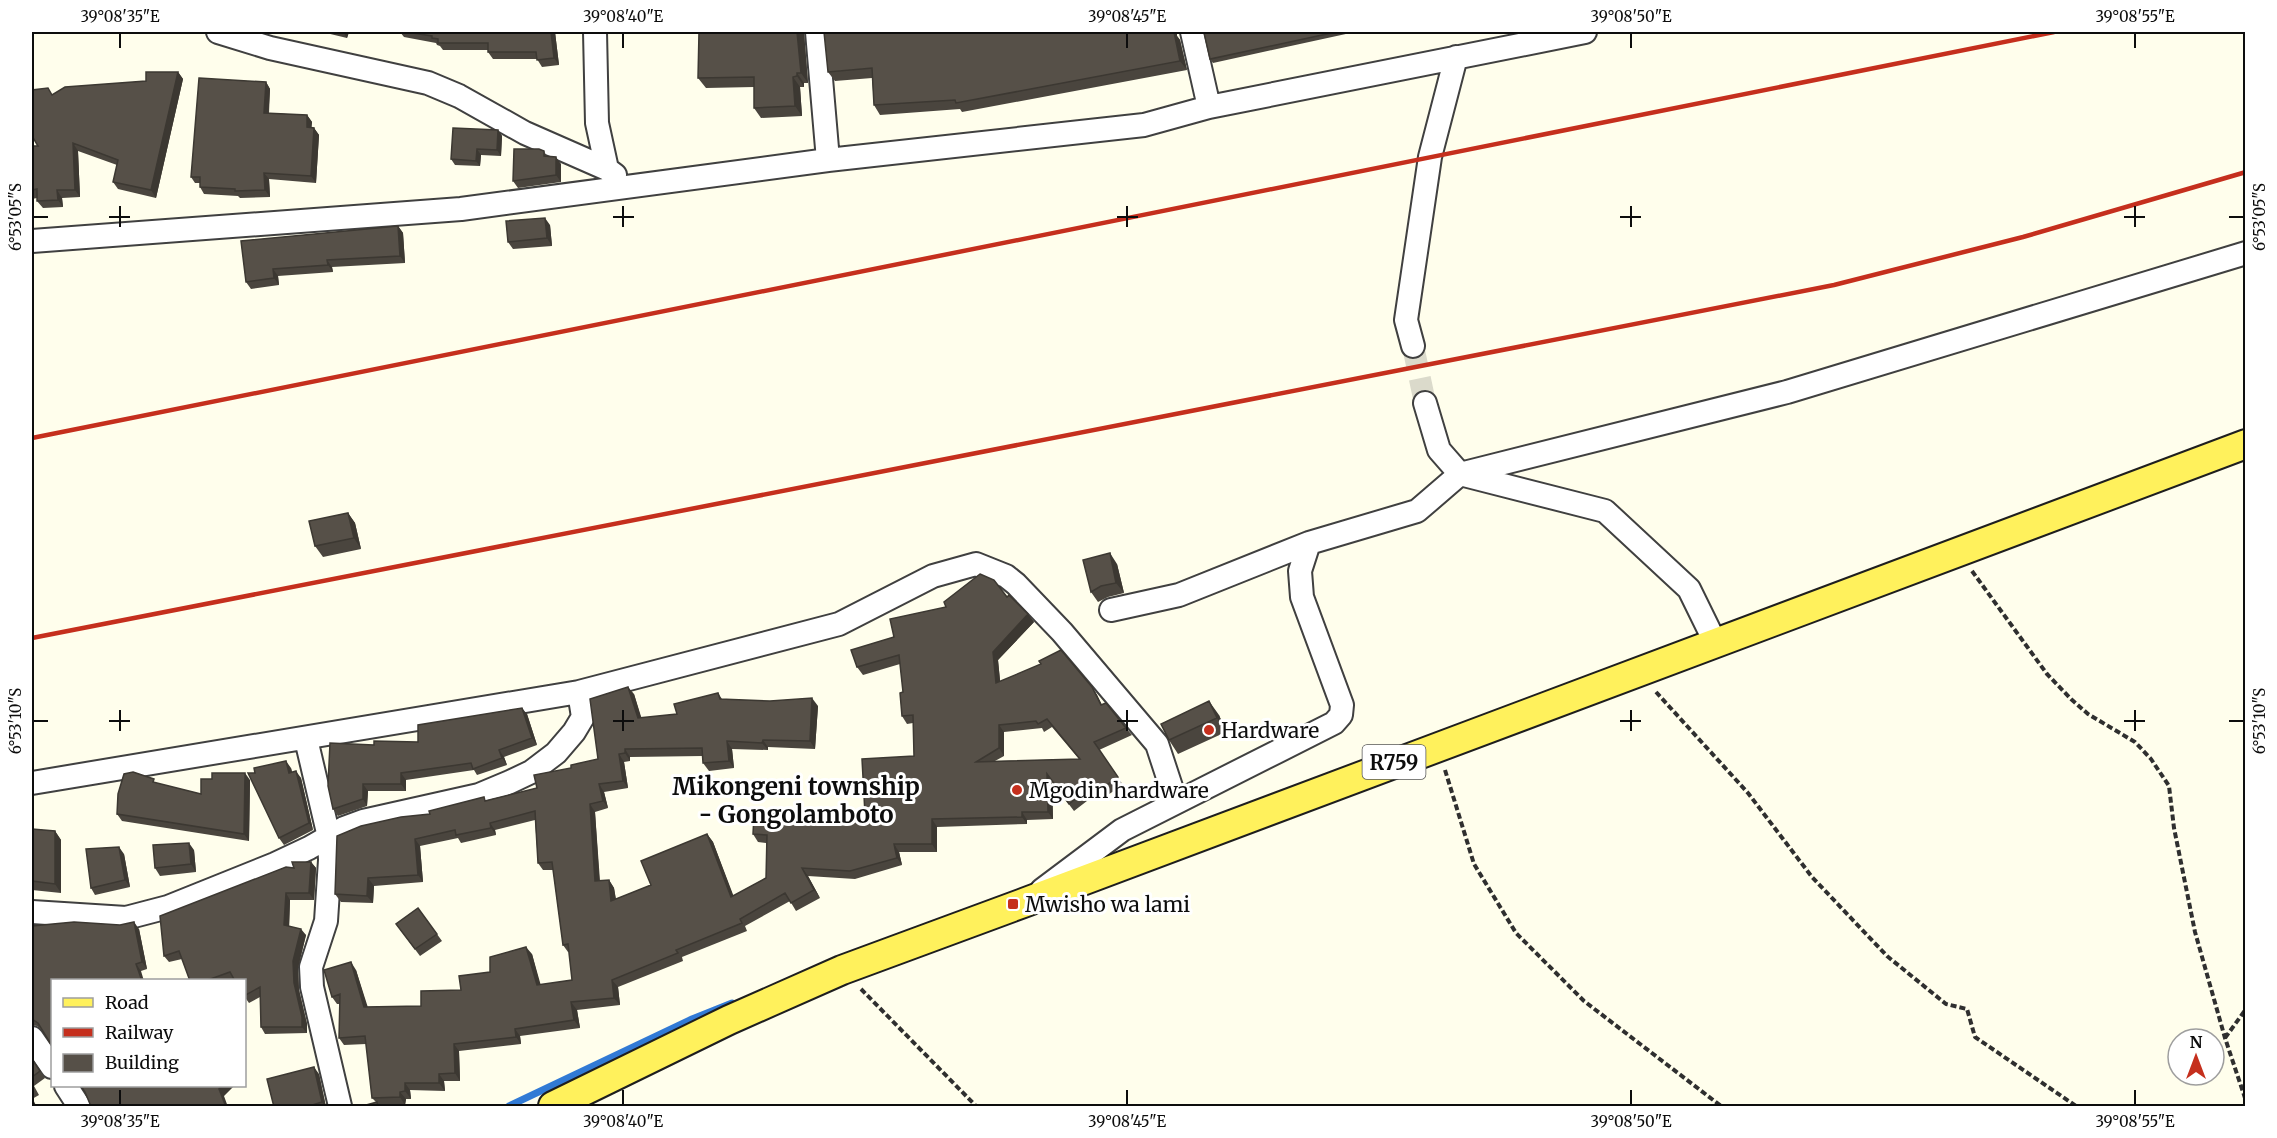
<svg xmlns="http://www.w3.org/2000/svg" width="2277" height="1138" font-family="Merriweather,serif">
	<style>
		.lines { fill: none; stroke-linecap: round; stroke-linejoin: round }
		.stream { stroke: #317ad5; stroke-width: 7 }
		.minor-tunnel { stroke: #dbdacb; stroke-width: 22; stroke-dasharray: 22 11; stroke-linecap: butt }
		.minor-casing { stroke: #404040; stroke-width: 26 }
		.major-casing { stroke: #1e1e1e; stroke-width: 32 }
		.path { stroke: #2f2f2f; stroke-width: 4; stroke-dasharray: 6 3; stroke-linecap: butt }
		.minor { stroke: #fff; stroke-width: 22 }
		.major { stroke: #fff15c; stroke-width: 28 }
		.rail { stroke: #c52f1d; stroke-width: 4.5 }
		.wall { fill: #4a453e; fill-rule: evenodd }
		.shaded-wall { fill: #3c3832 }
		.building { fill: #565048; stroke: #3c3832; stroke-width: 1.5; fill-rule: evenodd }
		.ticks { fill: none; stroke: #0d0d0d; stroke-width: 2 }
		.poi-dot { fill: #c52f1d; stroke: #fff; stroke-width: 2 }
		.labels { text-anchor: middle; dominant-baseline: central; stroke-width: 6; stroke-linejoin: round; paint-order: stroke }
		.shield { fill: #fff; stroke: #565656; stroke-width: 1.5 }
		.shield-label { font-size: 20px; font-weight: bold; fill: #0d0d0d }
		.poi-label { font-size: 21px; fill: #0d0d0d; stroke: #fff; text-anchor: start }
		.quarter-label { font-size: 24px; font-weight: bold; fill: #0d0d0d; stroke: #fff }
		.neatline { fill: none; stroke: #0d0d0d; stroke-width: 2 }
		.ticks-label { font-size: 15px; text-anchor: middle; fill: #0d0d0d }
	</style>
	<rect width="100%" height="100%" fill="#fffeec"/>
	<g class="lines">
		<path class="stream" d="M509 1106 692 1019 732 1003"/>
		<path class="minor-tunnel" d="M1413 346 1425 403"/>
		<defs>
			<path id="minor" d="M218 32 270 48 428 83 459 96 525 133 607 169
				M595 32 597 123 607 169 615 175
				M817 32 828 160
				M1192 32 1209 107
				M32 241 461 209 828 160 1144 125 1209 107 1585 32
				M1413 346 1406 320 1430 157 1456 57
				M1425 403 1439 450 1460 474 1605 511 1689 589 1715 642
				M1111 610 1179 595 1309 543 1417 511 1460 474 1787 392 2246 253
				M306 739 329 837 330 860 326 921 311 967 312 987 340 1106
				M32 783 579 692 839 624 933 576 976 564 1006 576 1016 584 1062 632 1157 744 1176 802
				M1042 890 1122 830 1334 723 1341 715 1342 705 1302 597 1300 571 1309 543
				M32 912 126 918 168 907 275 864 309 848 344 828 363 821 479 795 510 782 531 772 556 753 574 732 583 717 579 692
				M32 1038 52 1067
				M66 1086 79 1106"/>
			<path id="major" d="M553 1106 729 1020 842 970 1026 902 2246 444"/>
		</defs>
		<use href="#minor" class="minor-casing"/>
		<use href="#major" class="major-casing"/>
		<path class="path" d="M1972 571 2047 674 2071 699 2088 714 2135 742 2151 759 2169 786 2174 828 2195 932 2225 1038 2246 1101
			M1656 692 1748 793 1812 877 1887 956 1946 1004 1967 1009 1975 1037 2076 1106
			M1445 770 1474 864 1516 933 1584 1001 1721 1106
			M861 989 976 1106
			M2225 1038 2246 1009"/>
		<use href="#minor" class="minor"/>
		<use href="#major" class="major"/>
		<path class="rail" d="M32 438 2054 32
			M32 638 1834 285 2023 237 2246 172"/>
	</g>
	<path class="wall" d="M322 32H349L347 38Z
		M400 32H555L559 65 542 67 537 59H493L488 52V50H443L440 46 437 45 436 43 404 37Z
		M1212 32H1355L1213 63 1210 59Z
		M804 33 808 83H804V87H800L802 116 761 118 754 108V87L706 88 698 78Z
		M1177 36 1180 40 1187 70 962 112 960 109 880 115 874 105 872 78 835 81 828 72Z
		M178 72 183 79 156 198 118 189 113 182 117 165 78 151 80 197 62 198 63 207 43 208 37 201V198L32 199V146H38L52 95 146 81Z
		M266 82 270 89 269 113 307 115 312 122 311 128H314L319 135 316 183 269 179 270 197 240 198 238 196 204 194 200 187V183H195L191 177Z
		M498 130 502 136 501 156 481 155 480 166 455 165 451 159Z
		M544 151 547 157 561 164V182L518 188 513 181Z
		M550 225 552 246 513 249 508 242Z
		M398 226 403 233 405 263 332 267 333 272 278 276 279 285 251 289 246 282 241 241Z
		M348 513 355 523 361 549 323 557 315 546Z
		M1117 564 1124 593 1108 597 1098 602 1091 592Z
		M1007 597 1028 614 1034 622 998 660 1000 681 1092 687 1097 695 1102 705 1126 728 1132 735 1099 750 1123 785 1100 800 1096 794 1074 811 1052 782 1053 819 1027 820V824L937 827V852H899L902 865 855 879 808 876 820 898 796 911 790 901 745 926 747 931 682 957 683 961 618 987 620 1005 577 1010 580 1028 520 1036 521 1044 459 1051 460 1081H444L445 1091 410 1090 411 1099H406L405 1105H379L380 1107 376 1102 372 1098 366 1044 344 1045 339 1038V1004H337L332 997 356 970 367 1007 421 1006 461 990 490 972 532 954 540 985 572 980 569 952H568L563 945 553 870H543L538 863 535 820 495 830 496 835 461 843 458 838 420 846 423 882 374 886 373 903 341 902 335 894 430 814 537 788 571 768 598 759 634 694 641 718 677 714 718 693 722 699 818 706 815 749 768 747V750L732 749 734 768 709 771 703 763V756L630 757V761L624 762 628 788 604 792 608 808 595 812 600 881 609 880 614 888 616 899 651 885 707 834 713 842 733 896 766 878V843L758 842 753 834 865 814 914 756 913 723 907 724 902 716 903 692 900 664 863 675 857 667 894 637ZM1052 727 1079 759 995 761 1004 756V732L1042 728 1044 732Z
		M527 714 537 745 504 757 507 765 477 775 474 770 406 780V791H368L367 806 338 816 333 809 374 745 418 742Z
		M1219 715 1226 732 1178 754 1169 740Z
		M291 768 292 772 301 778 313 830 284 845 279 838 255 773Z
		M212 779 250 780 249 841 122 821 117 814 156 783 201 794Z
		M32 829 55 831 61 840V893L32 890Z
		M194 850 196 872 160 876 155 868Z
		M124 854 130 887 95 895 91 888Z
		M311 862 316 868 314 900H290L289 926 306 935 298 968 299 990 307 1024V1033L265 1034 261 1027 260 997 249 1003 244 996V981L234 979 229 981H190L182 959 169 962 164 956 294 868Z
		M418 908 442 941 420 956 396 924Z
		M32 926 139 929 147 969 141 971 42 1030 37 1026 32 1025Z
		M32 1059 45 1078 34 1086 39 1095 32 1099V1107Z
		M319 1074 326 1107H274Z"/>
	<path class="shaded-wall" d="M32 32H33L32 71Z
		M343 32H349L347 38Z
		M551 32H555L559 65 554 58Z
		M797 32H804L808 83 801 73Z
		M1172 32H1177V36L1180 40 1187 70 1180 61Z
		M178 72 183 79 156 198 151 190Z
		M797 73 804 83V87L797 76Z
		M793 77 800 87 802 116 795 106Z
		M266 82 270 89 268 120 264 113Z
		M307 115 312 122 311 134 307 127Z
		M314 128 319 135 316 183 311 176Z
		M498 130 502 136 501 156 497 150Z
		M73 143 78 151 80 197 75 190Z
		M477 149 481 155 480 166 476 161Z
		M556 157 561 164V182L556 175Z
		M264 173 269 179 270 197 265 190Z
		M57 190 62 198 63 207 58 200Z
		M545 218 550 225 552 246 547 238Z
		M398 226 403 233 405 263 400 256Z
		M327 260 332 267 333 272 328 265Z
		M273 269 278 276 279 285 274 278Z
		M348 513 355 523 361 549 354 538Z
		M1110 553 1117 564 1124 593 1116 583Z
		M1028 614 1034 622 998 660 1001 690 996 683 993 652Z
		M628 687 634 694 644 726 638 718Z
		M1092 687 1097 695 1106 713 1101 705Z
		M812 698 818 706 815 749 810 741Z
		M1209 701 1219 715 1226 732 1217 718Z
		M522 708 527 714 537 745 532 738Z
		M999 725 1004 732V756L999 748Z
		M763 740 768 747V750L762 743Z
		M727 741 732 749 734 768 729 761Z
		M625 749 630 757V761L625 753Z
		M499 750 504 757 507 765 502 758Z
		M619 754 624 762 628 788 623 781Z
		M286 761 291 768 294 780 289 773Z
		M296 771 301 778 313 830 309 823Z
		M245 773 250 780 249 841 244 834Z
		M401 773 406 780V791L401 784Z
		M1047 774 1052 782 1053 819 1048 812Z
		M363 784 368 791 367 806 363 799Z
		M599 784 604 792 608 808 603 801Z
		M590 804 595 812 600 889 595 881Z
		M1022 812 1027 820V824L1022 817Z
		M932 819 937 827V852L932 844Z
		M490 823 495 830 496 835 491 828Z
		M55 831 61 840V893L55 884Z
		M707 834 713 842 737 905 731 897Z
		M415 839 420 846 423 882 418 875Z
		M189 843 194 850 196 872 191 864Z
		M894 844 899 852 902 865 897 858Z
		M119 847 124 854 130 887 125 880Z
		M311 862 316 868 314 900 309 893Z
		M802 868 808 876 820 898 814 890Z
		M368 878 374 886 373 903 367 896Z
		M609 880 614 888 617 908 611 901Z
		M286 893 290 900 289 931 284 925Z
		M134 922 139 929 147 969 142 962Z
		M301 929 306 935 298 968 299 990 307 1024V1033L302 1027 294 983 293 961Z
		M526 947 532 954 543 993 537 985Z
		M351 962 356 970 370 1014 364 1007Z
		M136 964 141 971 144 981H142Z
		M612 980 618 987 620 1005 614 998Z
		M571 1002 577 1010 580 1028 574 1020Z
		M515 1029 520 1036 521 1044 516 1037Z
		M454 1044 459 1051 460 1081 455 1073Z
		M314 1067 319 1074 326 1107H325L322 1102Z
		M439 1074 444 1081 445 1091 439 1083Z
		M405 1083 410 1090 411 1099 405 1091Z
		M222 1086H234L224 1096 228 1107H226L219 1089Z
		M400 1092 406 1099 405 1105 400 1097Z"/>
	<path class="building" d="M406 32H551L554 58 537 60 536 52H488V43H438V39L432 38V36Z
		M699 32H797L801 73H797V76L793 77 795 106 754 108V77L698 78Z
		M824 32H1174L1180 61 956 103 955 100 874 105 872 68 828 72Z
		M1212 32H1336L1210 59 1204 33Z
		M146 72H178L151 190 113 182 118 160 73 143 75 190H57L58 200 37 201V189L32 190V146H38L32 136V90L48 88 52 95 65 87 146 81Z
		M199 78 266 82 264 113 307 115V127L314 128 311 176 264 173 265 190 235 191V189L200 187V177H191Z
		M453 128 498 130 497 150 477 149 476 161 451 159Z
		M514 149H539L544 151V156L556 157V175L513 181Z
		M545 218 547 238 508 242 506 221Z
		M398 226 400 256 327 260 328 265 273 269 274 278 246 282 241 241Z
		M348 513 354 538 315 546 309 521Z
		M1110 553 1116 583 1101 586 1091 592 1083 560Z
		M980 574 994 580 1007 597 1009 595 1028 614 993 652 996 683 1041 664 1039 661 1061 650 1092 687 1101 705 1106 703 1126 728 1094 742 1118 777 1095 793 1091 787 1069 804 1047 774 1048 812H1022V817L932 819V844H894L897 858 850 871 802 868 814 890 791 903 785 893 740 919 742 923 676 950 678 953 612 980 614 998 571 1002 574 1020 515 1029 516 1037 454 1044 455 1073 439 1074V1083H405V1091L400 1092V1097L372 1098 365 1036 339 1038 340 994 332 997 324 970 351 962 364 1007 421 1006V991L461 990 459 976 490 972V957L526 947 537 985 572 980 568 944 563 945 552 862 538 863 535 811 490 823 491 828 456 835 455 830 415 839 418 875 368 878 367 896 335 894 337 836 361 826 401 817 430 814 429 811 484 797 485 801 537 788 534 775 571 768V765L598 759 590 699 628 687 638 718 677 714 674 704 718 693 720 699 770 701 812 698 810 741 763 740 762 743 727 741 729 761 703 763 702 748 625 749V753L619 754 623 781 599 784 603 801 590 804 595 881 609 880 611 901 651 885 641 861 707 834 731 897 766 878 767 835 753 834 754 815 761 812 865 814 862 759 914 756 913 715 902 716 900 693 903 692 899 655 857 667 851 650 894 637 890 619 946 607 944 602ZM1047 719 1080 759 976 762 999 748V725L1036 721 1038 724Z
		M1209 701 1217 718 1169 740 1161 724Z
		M522 708 532 738 499 750 502 758 473 769 471 763 401 773V784H363V799L333 809 328 786 330 743 374 745V741L418 742V725Z
		M286 761 289 773 296 771 309 823 279 838 248 773H255L254 768Z
		M133 772 154 779 153 782 201 794V779H212V773H245L244 834 117 814 118 794 124 774Z
		M32 829 55 831V884L32 881Z
		M189 843 191 864 155 868 153 845Z
		M119 847 125 880 91 888 86 849Z
		M292 862H311L309 893H286L284 925 301 929 293 961 294 983 302 1017V1027H261L260 987 244 996V981H235L230 972 205 981H190L179 951 164 956 160 916 286 867 294 868Z
		M418 908 437 934 415 949 396 924Z
		M74 922 120 925 134 922 142 962 136 964 142 981H52V1046L38 1023 32 1019V926Z
		M32 1059 40 1071 32 1077Z
		M314 1067 322 1102 306 1107H274L267 1079Z
		M81 1086H222L219 1089 226 1107H86L90 1104 85 1092Z
		M32 1099 36 1107H32Z
		M377 1102 378 1107H359Z"/>
	<path class="ticks" d="M120 33V48M623 33V48M1127 33V48M1631 33V48M2135 33V48M120 206V227M623 206V227M1127 206V227M1631 206V227M2135 206V227M33 217H48M109 217H130M613 217H634M1117 217H1138M1620 217H1641M2124 217H2145M2229 217H2244M120 710V731M623 710V731M1127 710V731M1631 710V731M2135 710V731M33 721H48M109 721H130M613 721H634M1117 721H1138M1620 721H1641M2124 721H2145M2229 721H2244M120 1090V1105M623 1090V1105M1127 1090V1105M1631 1090V1105M2135 1090V1105"/>
	<g class="poi-dot">
		<circle cx="1209" cy="730" r="6"/>
		<circle cx="1017" cy="790" r="6"/>
		<rect x="1007" y="898" width="12" height="12" rx="3"/>
	</g>
	<g class="labels">
		<rect class="shield" x="1362.5" y="745" width="63" height="34" rx="4.5"/>
		<g class="shield-label">
			<text x="1394" y="762">R759</text>
		</g>
		<g class="poi-label">
			<text x="1221" y="730">Hardware</text>
			<text x="1029" y="790">Mgodin hardware</text>
			<text x="1025" y="904">Mwisho wa lami</text>
		</g>
		<g class="quarter-label">
			<text x="796" y="786">Mikongeni township<tspan x="796" dy="28">- Gongolamboto</tspan></text>
		</g>
	</g>
	<rect width="2277" height="1138" fill="none" stroke="#ffffff" stroke-width="66"/>
	<rect x="51" y="979" width="195" height="108" fill="#ffffff" stroke="#9e9e9e" stroke-width="1.5"/>
	<rect x="63" y="998" width="30" height="9" fill="#fff15c" stroke="#9e9e9e" stroke-width="1.5"/>
	<text x="105" y="1009" font-size="18" fill="#0d0d0d">Road</text>
	<rect x="63" y="1028" width="30" height="9" fill="#c52f1d" stroke="#9e9e9e" stroke-width="1.5"/>
	<text x="105" y="1039" font-size="18" fill="#0d0d0d">Railway</text>
	<rect x="63" y="1054" width="30" height="18" fill="#565048" stroke="#9e9e9e" stroke-width="1.5"/>
	<text x="105" y="1069" font-size="18" fill="#0d0d0d">Building</text>
	<g transform="translate(2196 1057)"><circle r="28" fill="#ffffff" stroke="#9e9e9e" stroke-width="1.5"/>
	<path d="M0-4.5L10 22L0 15L-10 22Z" fill="#c52f1d"/>
	<text y="-9" font-size="16" font-weight="bold" text-anchor="middle" fill="#0d0d0d">N</text>
	</g>
	<rect x="33" y="33" width="2211" height="1072" class="neatline"/>
	<g class="ticks-label">
		<text x="120" y="22">39°08'35"E</text>
		<text x="623" y="22">39°08'40"E</text>
		<text x="1127" y="22">39°08'45"E</text>
		<text x="1631" y="22">39°08'50"E</text>
		<text x="2135" y="22">39°08'55"E</text>
		<text transform="translate(16 217) rotate(-90)" y="5">6°53'05"S</text>
		<text transform="translate(2260 217) rotate(-90)" y="5">6°53'05"S</text>
		<text transform="translate(16 721) rotate(-90)" y="5">6°53'10"S</text>
		<text transform="translate(2260 721) rotate(-90)" y="5">6°53'10"S</text>
		<text x="120" y="1127">39°08'35"E</text>
		<text x="623" y="1127">39°08'40"E</text>
		<text x="1127" y="1127">39°08'45"E</text>
		<text x="1631" y="1127">39°08'50"E</text>
		<text x="2135" y="1127">39°08'55"E</text>
	</g>
</svg>
